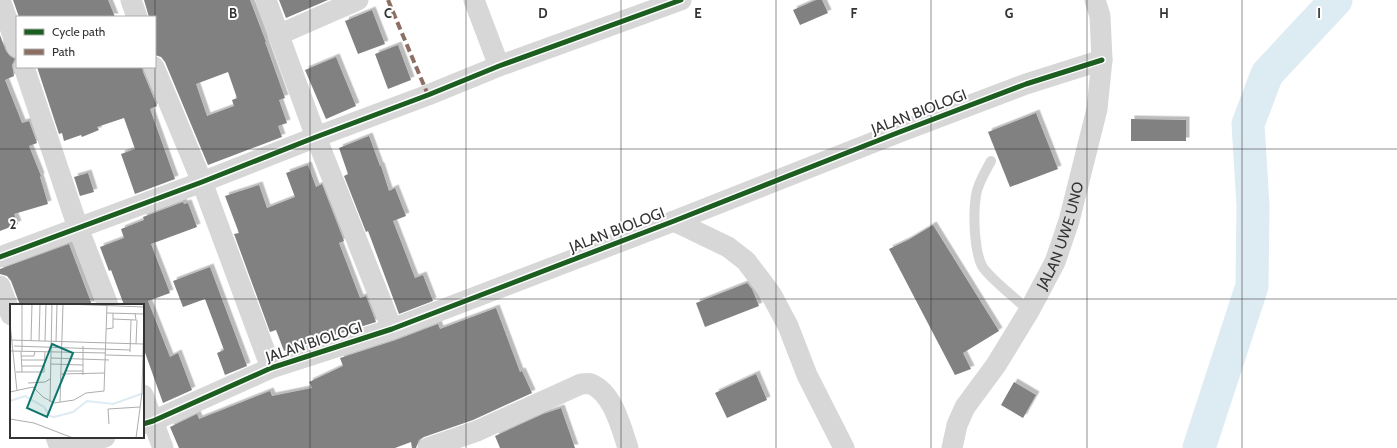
<svg xmlns="http://www.w3.org/2000/svg" width="1397" height="448" font-family="Cabin,sans-serif">
	<style>
		.lines { fill: none; stroke-linecap: round; stroke-linejoin: round }
		.river { stroke: #ddebf3; stroke-width: 33 }
		.building { fill: #818181; fill-rule: evenodd; filter: url(#shadow) }
		.lane { stroke: #d7d7d7; stroke-width: 10 }
		.street { stroke: #d7d7d7; stroke-width: 21 }
		.quiet { stroke: #8d6e63; stroke-width: 4; stroke-dasharray: 8 4; stroke-linecap: butt }
		.cycleway-casing { stroke: #fff; stroke-width: 8 }
		.cycleway { stroke: #1b5e20; stroke-width: 5 }
		.grid { fill: none; stroke: #333; stroke-width: 1; stroke-opacity: 0.55 }
		.labels { text-anchor: middle; dominant-baseline: central; stroke-width: 4; stroke-linejoin: round; paint-order: stroke }
		.street-label { font-size: 15px; fill: #333; stroke: #fff }
		.inset-river { fill: none; stroke: #ddebf3; stroke-width: 2 }
		.inset-road { fill: none; stroke: #adadad; stroke-width: 1 }
		.view { fill: #0f766e; fill-opacity: 0.15; stroke: #0f766e; stroke-width: 2 }
		.inset-edge { fill: none; stroke: #333; stroke-width: 2 }
		.grid-label { font-size: 13px; text-anchor: middle; font-weight: bold; fill: #333; stroke: #fff; stroke-width: 4; stroke-linejoin: round; paint-order: stroke }
	</style>
	<defs>
		<filter id="shadow"><feDropShadow dx="3.5" dy="-3.5" stdDeviation="0" flood-color="#0004"/></filter>
	</defs>
	<rect width="100%" height="100%" fill="#fff"/>
	<g class="lines">
		<path class="river" d="M1199 448 1252 286 1253 206 1248 124 1267 74 1336 0"/>
	</g>
	<path class="building" d="M13 0H108L115 17H19Z
		M144 0H250L266 42H265L285 98 279 100 287 123 278 126 282 137 208 165 165 62 161 57 155 55V17H149ZM228 72 237 98 232 100 234 106 207 116 196 84Z
		M279 0H328L286 18Z
		M816 0H822L828 13 800 25 793 10Z
		M372 10 385 44 358 54 345 21Z
		M0 35 6 51 10 56 15 59 12 65 14 76 5 80 22 123 29 121 37 143 29 146 41 176 40 177 48 204 14 214 18 224 0 231Z
		M398 45 411 80 388 89 375 54Z
		M336 57 356 106 326 119 305 70Z
		M37 67H142L143 72 157 106 150 109 175 179 135 194 121 154 135 149 124 118 97 127 99 130 82 137 81 135 64 141 62 133 59 134Z
		M1036 113 1058 169 1010 187 988 132Z
		M1131 119 1186 120V141H1131Z
		M369 136 380 166H381L389 191 395 188 406 216 393 221 415 278 423 275 433 301 399 314 368 231 366 232 344 176 348 174 339 148Z
		M308 165 316 187 322 184 344 241 339 243 360 298 366 296 376 322 284 351 276 330 270 332 234 234 239 233 225 196 259 185 267 208 295 197 286 173Z
		M88 173 94 192 80 196 74 177Z
		M183 202 184 204 188 203 197 227 151 244 170 293 148 301 170 357 178 353 192 390 163 403 143 347V305H124L111 270 109 271 100 247 124 238 121 229 144 220 143 217Z
		M933 225 999 331 963 353 971 369 955 375 889 249 908 240Z
		M69 244 92 305H20L11 281 7 276 0 274V269Z
		M210 267 247 366 225 375 217 353 224 350 205 299 183 307 173 281Z
		M747 283 752 289 759 306 705 327 696 303Z
		M496 308 520 372 522 371 532 393 473 420 424 437 419 440 416 448H412L411 442 395 448H179L170 427 197 414 199 419 270 391 272 396 312 388 309 382 343 366 340 358 396 340 438 324 440 329Z
		M756 374 767 400 727 418 715 393Z
		M1014 382 1036 395 1023 418 1001 405Z
		M561 408 575 448H500L495 436 543 414Z"/>
	<g class="lines">
		<path class="lane" d="M991 161C985 172 978 183 976 195 973 213 974 250 982 266 989 278 1018 300 1029 311"/>
		<g class="street">
			<path d="M0 0 17 47"/>
			<path d="M131 0 137 17"/>
			<path d="M266 0 316 137 392 329"/>
			<path d="M474 0 499 66"/>
			<path d="M278 35 358 0"/>
			<path d="M24 67 78 228 108 305"/>
			<path d="M154 67 202 182 271 368"/>
			<path d="M674 221 728 247 746 261 759 278 771 294 788 326 807 375 844 448"/>
			<path d="M0 257 202 182 316 137 428 95 499 66 681 0"/>
			<path d="M0 286 11 315"/>
			<path d="M143 395 163 448"/>
			<path d="M143 424 153 421 271 368 392 329 674 221 897 133 1026 84 1102 60"/>
			<path d="M56 437 60 448"/>
			<path d="M71 448 105 437"/>
			<path d="M428 448 477 431 581 384C584 384 588 383 591 384 613 393 621 427 628 448"/>
			<path id="s1" d="M952 448 957 425 965 407 996 365 1029 311 1055 262 1069 221 1097 109 1102 60 1100 16 1095 0"/>
		</g>
		<path class="quiet" d="M388 0 428 95"/>
		<defs>
			<path id="cycleway" d="M0 257 202 182 316 137 428 95 499 66 681 0
				M143 424 153 421 271 368 392 329 674 221 897 133 1026 84 1102 60"/>
		</defs>
		<use href="#cycleway" class="cycleway-casing"/>
		<use href="#cycleway" class="cycleway"/>
	</g>
	<path class="grid" d="M155 0V448M310 0V448M466 0V448M621 0V448M776 0V448M931 0V448M1087 0V448M1242 0V448M0 149H1397M0 299H1397"/>
	<g class="labels">
		<g class="street-label">
			<text transform="translate(919 112) rotate(-21)">JALAN BIOLOGI</text>
			<text transform="translate(617 230) rotate(-21)">JALAN BIOLOGI</text>
			<text stroke="none"><textPath href="#s1" startOffset="241">JALAN UWE UNO</textPath></text>
			<text transform="translate(314 342) rotate(-18)">JALAN BIOLOGI</text>
		</g>
	</g>
	<g transform="translate(10 304)">
		<rect width="134" height="134" fill="#fff"/>
		<path class="inset-river" d="M0 97 15 92 34 103 40 112 44 113 63 108 77 97 103 100 134 89"/>
		<path class="inset-road" d="M56 0 134 3M97 9 134 10M103 15 126 16 125 9M0 19 7 87M96 25 103 24V9M0 36 133 40M21 37 22 0M29 37 30 0M35 37 36 0M46 38 47 0M126 40 127 16M4 42 120 46M0 47 96 49M11 47 12 68M12 47V0M120 48 121 16M96 51 133 52M11 52H24L25 47M41 54 99 56M11 56H35M41 60 73 61M12 62H34M56 67H73M6 68H34L35 48M51 70 95 69M73 71V42M18 79 35 78 40 75M0 88 23 83 33 93 44 99 64 96 76 89 94 87 97 0M0 89V114M134 96V124M40 98 42 0M50 98 53 0M0 115 24 119 63 134M99 120 98 105 130 103M126 134 132 89 134 11"/>
		<path class="view" d="M42 40 63 49 37 113 17 104Z"/>
		<rect width="134" height="134" class="inset-edge"/>
	</g>
	<g class="grid-label">
		<text x="233" y="18">B</text>
		<text x="388" y="18">C</text>
		<text x="543" y="18">D</text>
		<text x="698" y="18">E</text>
		<text x="854" y="18">F</text>
		<text x="1009" y="18">G</text>
		<text x="1164" y="18">H</text>
		<text x="1319" y="18">I</text>
		<text x="13" y="229">2</text>
	</g>
	<rect x="16" y="16" width="140" height="52" fill="#ffffff" stroke="#adadad"/>
	<rect x="24" y="29" width="20" height="6" fill="#1b5e20" stroke="#adadad"/>
	<text x="52" y="36" font-size="12" fill="#333333">Cycle path</text>
	<rect x="24" y="49" width="20" height="6" fill="#8d6e63" stroke="#adadad"/>
	<text x="52" y="56" font-size="12" fill="#333333">Path</text>
</svg>
